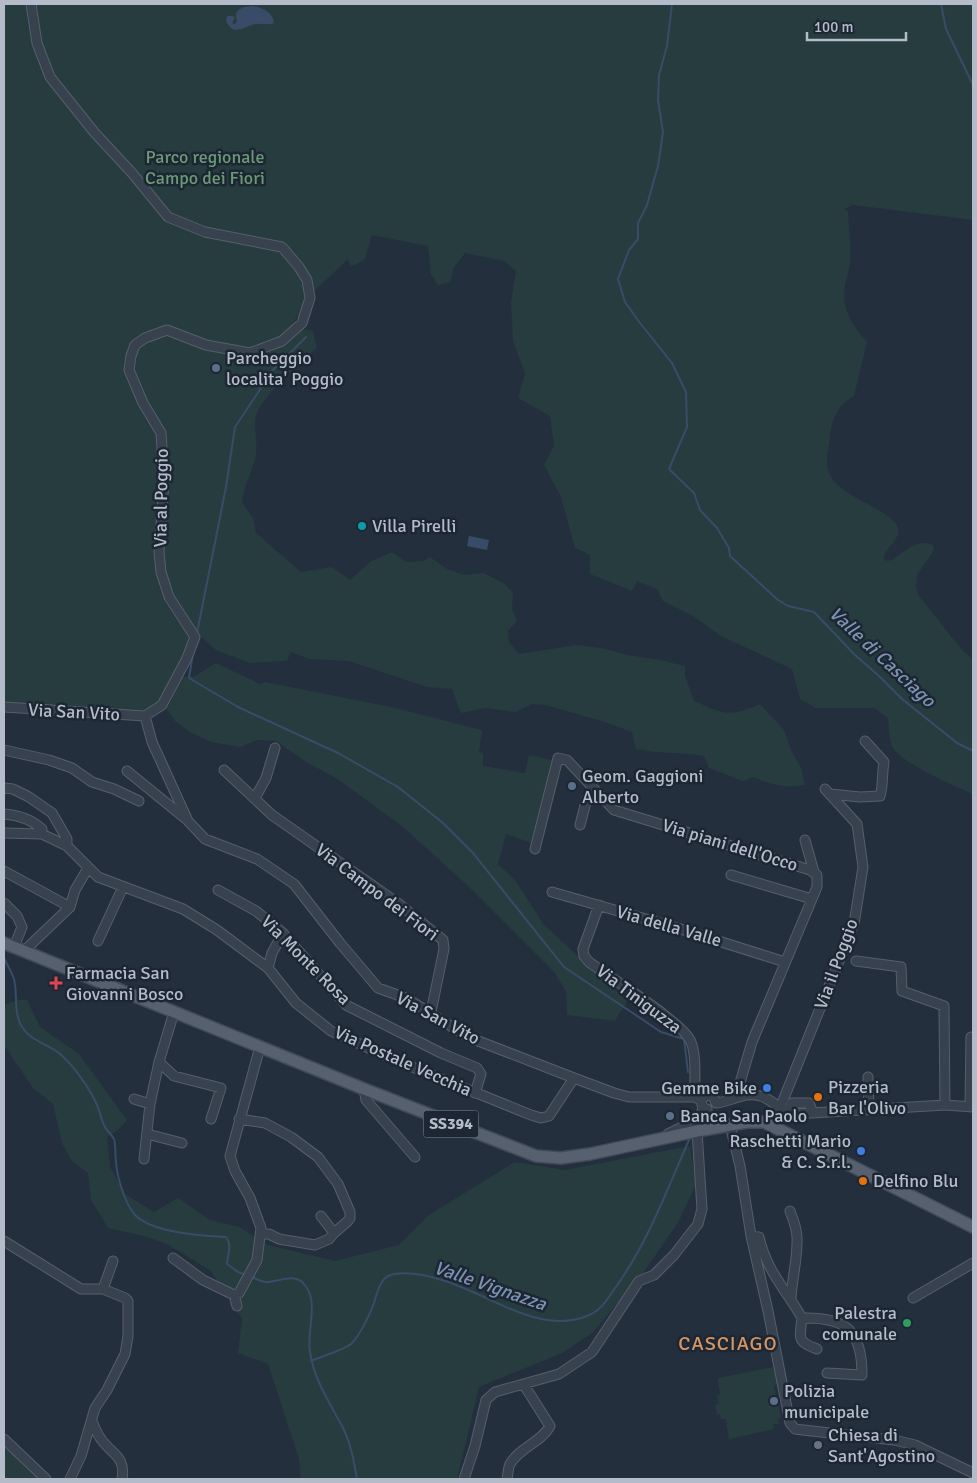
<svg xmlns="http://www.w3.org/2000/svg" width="977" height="1483" font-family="Signika,sans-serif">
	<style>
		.green { fill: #263c3f }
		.water { fill: #394c67 }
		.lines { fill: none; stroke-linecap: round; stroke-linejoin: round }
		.stream { stroke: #394c67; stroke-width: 2 }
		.minor-casing { stroke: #565f6c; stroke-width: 11 }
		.major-casing { stroke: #414a57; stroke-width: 14 }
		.minor { stroke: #38414e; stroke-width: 9 }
		.major { stroke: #56606e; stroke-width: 11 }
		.service-dot { fill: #5c6f8a; stroke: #1d2633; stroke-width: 2 }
		.culture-dot { fill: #0f9aa8; stroke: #1d2633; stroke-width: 2 }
		.health-dot { fill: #e0444e; stroke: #1d2633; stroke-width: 2 }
		.shop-dot { fill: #3f7fe0; stroke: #1d2633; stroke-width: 2 }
		.food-dot { fill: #e8710a; stroke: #1d2633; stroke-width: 2 }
		.leisure-dot { fill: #2e9e5b; stroke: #1d2633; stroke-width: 2 }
		.worship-dot { fill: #6b7280; stroke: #1d2633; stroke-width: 2 }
		.labels { text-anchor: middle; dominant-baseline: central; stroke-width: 5; stroke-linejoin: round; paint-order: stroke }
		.shield { fill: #1d2633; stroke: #878f9c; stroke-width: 1 }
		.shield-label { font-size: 16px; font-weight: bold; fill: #b4bcc9 }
		.park-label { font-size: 18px; fill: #6b9a76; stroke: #1d2633 }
		.poi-label { font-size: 18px; fill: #b4bcc9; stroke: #1d2633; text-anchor: start }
		.street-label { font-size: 18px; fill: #b4bcc9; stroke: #1d2633 }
		.water-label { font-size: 19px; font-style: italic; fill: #7c92b1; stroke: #1d2633 }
		.quarter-label { font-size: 20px; letter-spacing: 1px; fill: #d59563; stroke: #1d2633 }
	</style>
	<rect width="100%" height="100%" fill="#242f3e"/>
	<path class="green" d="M4 4H973V220L853 205 844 209 848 212C849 229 851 246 850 263 849 271 846 278 845 286 841 308 852 326 867 342L854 396C838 405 832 418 830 437 829 449 824 464 830 475 842 499 895 510 898 529 900 542 884 547 884 559L887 561 892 560C904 552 918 538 933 545L934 550 917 575 916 588 919 596 962 650 973 659V794C957 787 898 762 892 746 889 738 889 727 888 718L874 708H816L800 699 792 669 721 636 693 616 663 601 657 589 637 581 632 591 590 574V555L575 548 561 497 544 465 554 446 550 416 518 398 525 373 513 341 511 302 516 271 504 261 465 253 454 267 450 282 438 285 431 274 428 246 372 235 365 259 355 265 350 266 348 259 305 300 298 315 291 326 313 331 317 348C302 360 260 399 256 416 253 430 259 445 255 459 251 474 244 486 242 502L253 518 256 533 301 572 332 567 350 580 370 562 392 552 406 562 424 561 430 557 447 569 464 575 483 573 505 584 513 593 512 609 517 621 508 631 509 642 519 654 576 645 601 648 628 655 660 660 685 666V676L694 701C725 714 727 718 760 704L784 730 791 750 801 768 805 785C787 788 770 785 754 777L743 781 709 768 704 756C681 752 658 754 636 749L632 732 602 721 545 705 532 704 515 712 485 708 461 713 452 689 427 687 349 661 309 659 291 652 287 661 250 663 216 650 200 636 159 582C160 601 177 618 187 634L189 640 188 646 161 699 151 708 139 711 4 704Z
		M216 663 260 684 265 682 391 707 482 730 479 752 483 753V766L525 773 529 755 552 760 531 843 506 834 498 864 516 881 543 924 627 1001 615 1021 567 1015 566 991 554 972 467 885 402 826 336 778 306 762 276 741 258 740 240 747 211 742 190 732 175 721 167 709 183 677 195 676Z
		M17 1000H27L40 1027 79 1054 127 1120 119 1129 107 1137 110 1167 125 1194 154 1212 178 1198 210 1220 239 1227 268 1245 335 1261 399 1245 429 1215 515 1162 565 1170 690 1146 696 1184 679 1221 641 1276 592 1333 562 1353 479 1387 457 1479H301L299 1459 268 1364 238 1353 242 1319 211 1271 167 1244 144 1236 108 1228 91 1200 88 1173 71 1160 62 1143 53 1104 33 1088 4 1045V1005Z
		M778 1366 781 1382 774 1386 781 1417 778 1419 779 1424H773L774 1429 729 1439 726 1419H721L720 1414H717L715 1405 719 1404 717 1395H720L718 1378Z
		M4 1444 41 1479H4Z"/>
	<path class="water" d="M252 6C262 7 274 13 274 23 268 26 263 23 258 24 245 24 235 39 226 21L227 16H233L235 18 232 23 235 24 237 21C233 9 242 7 252 6Z
		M469 536 489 540 487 550 467 546Z"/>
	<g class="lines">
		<path class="stream" d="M672 4 667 46 659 75 658 100 663 132 658 166 647 205 638 223V239L629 250 618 279 625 302 640 323 672 363 686 392 687 427 669 469 694 493 700 510 717 528 729 548 730 556 778 600 788 606 814 612 855 655 879 676 902 699 957 743 973 751
			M941 4 946 29 973 85
			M197 633 226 487 235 427 273 370 306 337
			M193 653 189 678 238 707 338 753 398 787 443 823 473 853 564 967 661 1032 684 1039 688 1072
			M4 958C7 965 12 972 14 979 18 995 13 1012 22 1027 30 1040 47 1044 59 1053 74 1066 89 1087 97 1105 100 1112 101 1120 105 1127 107 1131 112 1135 114 1139 116 1146 115 1155 116 1162 117 1177 125 1204 135 1215 152 1233 203 1236 226 1237 233 1246 227 1254 227 1264L238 1272 246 1275
			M250 1276C255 1278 260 1281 265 1282 276 1283 292 1273 302 1282 321 1299 306 1330 310 1352 314 1380 330 1403 343 1428 351 1444 354 1462 357 1479
			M311 1361C322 1356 345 1350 352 1343 360 1335 370 1314 374 1303 376 1296 378 1288 382 1282 384 1278 390 1275 394 1274 426 1269 467 1289 495 1302 524 1316 558 1329 589 1315 600 1311 607 1300 613 1291 647 1245 666 1192 689 1140"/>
		<defs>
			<path id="minor" d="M31 4 37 43 50 77 94 132 132 173 168 217 205 232 282 247 299 267 307 280 310 298 302 323 282 341 250 353 206 345 167 330 145 338 135 345 131 356 129 370 143 403 161 433 164 481 159 552 161 572 169 597 195 637 187 658 162 705 145 716 152 742 188 821 205 839 257 859 294 884 340 943 378 988 406 998 468 1037 574 1078
				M4 707 145 716
				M4 750 49 760 72 768 92 782 114 789 139 801
				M224 770 272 815 399 904 443 940 444 949 431 1012
				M127 771 186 819
				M4 788 13 789 29 797 52 813 67 839V846
				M830 794 860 797 880 796C883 789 882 772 884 762L865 741
				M255 798 266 778 275 748
				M4 814C18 815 32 820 42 829V834
				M580 825 587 798 594 789
				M4 833 42 834 67 846 98 877 183 909 217 930 268 968 296 1003 331 1031 395 1060 531 1115 541 1118 549 1116 574 1078 614 1093 629 1097H694L701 1100
				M805 840 814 872
				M535 849 558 758 567 760 614 810 810 870 817 875V887L812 899 752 1042 739 1086V1097
				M4 871 70 907
				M731 875 812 899
				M218 890 256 911 283 933 346 1005 441 1053 477 1068 481 1074 475 1093
				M552 892 677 928 785 962
				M4 903 17 916 22 927 14 947
				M599 905 583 949 584 956 589 962C613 979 638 995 662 1013 671 1021 684 1029 690 1040 697 1052 695 1083 694 1097
				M98 941 123 887
				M24 951 70 907 75 890 88 868
				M856 961 901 967 902 991 944 1006 945 1105
				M268 968 272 953 283 933
				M174 1012 159 1062 174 1076 221 1088 211 1119
				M868 1077 869 1110
				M364 1089 366 1100 415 1157
				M134 1099 150 1104
				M716 1103C731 1102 744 1091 760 1096 773 1099 781 1113 795 1114L945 1105 973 1107
				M702 1105 701 1100 706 1095 713 1096 716 1103
				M970 1106 971 1037
				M780 1108 854 924 863 867 857 824 825 789
				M707 1109 708 1129
				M788 1113 792 1103H809L813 1113
				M239 1119 265 1123 291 1137 318 1157 338 1184 350 1212V1218L348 1221 334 1233 329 1239 315 1245 279 1239 269 1234H261
				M730 1125 740 1166 751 1236 768 1311 790 1423 795 1429 803 1430 894 1440 915 1445 973 1473
				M147 1134 182 1143
				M668 1134 690 1123 700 1116
				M144 1159 150 1104 159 1062
				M790 1211C794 1221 798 1232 797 1242 797 1261 792 1280 791 1298
				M321 1216 334 1233
				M751 1236 759 1237C766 1270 786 1290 802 1318 846 1317 862 1330 862 1375L827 1373
				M4 1241 81 1289H103L125 1298 128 1301V1336L125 1354 107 1390 95 1408 81 1456 70 1479
				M173 1258 203 1280 234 1295 239 1293 257 1260 261 1228 250 1198 235 1171 230 1156 260 1047
				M103 1289 113 1261
				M234 1295 237 1306
				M913 1298 973 1263
				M802 1318C800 1339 796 1341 817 1349
				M92 1421C94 1426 97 1434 101 1439 112 1455 126 1456 122 1479
				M4 1439 46 1479
				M464 1479 475 1446 486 1400 495 1392 559 1374 592 1352 639 1281 654 1275 674 1255 698 1224 702 1209 697 1131 703 1107
				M507 1479C508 1475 508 1468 510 1464 520 1447 542 1442 550 1426L524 1385"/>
			<path id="major" d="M4 943 364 1089 536 1156 561 1158 590 1154 697 1131 747 1122H764L973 1227"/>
		</defs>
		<use href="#minor" class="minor-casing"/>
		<use href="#major" class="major-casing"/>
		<use href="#minor" class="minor"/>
		<use href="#major" class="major"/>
	</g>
	<g class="service-dot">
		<circle cx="216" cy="368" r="5"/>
		<circle cx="572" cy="786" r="5"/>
		<circle cx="670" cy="1116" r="5"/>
		<circle cx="774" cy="1401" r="5"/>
	</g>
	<circle class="culture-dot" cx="362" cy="526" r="5"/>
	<path class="health-dot" d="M53.5 975.5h5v5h5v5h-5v5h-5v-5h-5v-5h5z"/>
	<g class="shop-dot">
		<circle cx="767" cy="1088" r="5"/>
		<circle cx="861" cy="1151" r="5"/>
	</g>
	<g class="food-dot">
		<circle cx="818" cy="1097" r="5"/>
		<circle cx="863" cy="1181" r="5"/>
	</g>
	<circle class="leisure-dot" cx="907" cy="1323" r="5"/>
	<circle class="worship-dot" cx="818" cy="1445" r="5"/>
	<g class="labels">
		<rect class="shield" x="423.5" y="1110.5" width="55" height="27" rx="4"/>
		<g class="shield-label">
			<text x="451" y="1124">SS394</text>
		</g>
		<g class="park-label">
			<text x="205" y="157">Parco regionale<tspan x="205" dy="21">Campo dei Fiori</tspan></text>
		</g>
		<g class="poi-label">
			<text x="226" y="358">Parcheggio<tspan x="226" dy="21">localita' Poggio</tspan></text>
			<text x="372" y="526">Villa Pirelli</text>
			<text x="582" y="776">Geom. Gaggioni<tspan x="582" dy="21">Alberto</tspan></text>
			<text x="66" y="973">Farmacia San<tspan x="66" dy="21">Giovanni Bosco</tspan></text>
			<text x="828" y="1087">Pizzeria<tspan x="828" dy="21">Bar l'Olivo</tspan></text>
			<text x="757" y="1088" text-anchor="end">Gemme Bike</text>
			<text x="680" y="1116">Banca San Paolo</text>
			<text x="851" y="1141" text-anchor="end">Raschetti Mario<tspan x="851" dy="21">&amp; C. S.r.l.</tspan></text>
			<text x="873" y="1181">Delfino Blu</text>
			<text x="897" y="1313" text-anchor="end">Palestra<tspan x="897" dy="21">comunale</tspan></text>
			<text x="784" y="1391">Polizia<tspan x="784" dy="21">municipale</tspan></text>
			<text x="828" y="1435">Chiesa di<tspan x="828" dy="21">Sant'Agostino</tspan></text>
		</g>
		<g class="street-label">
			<text transform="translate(161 498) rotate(-89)">Via al Poggio</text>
			<text transform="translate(74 712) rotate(3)">Via San Vito</text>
			<text transform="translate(730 845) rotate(17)">Via piani dell'Occo</text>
			<text transform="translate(377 892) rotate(37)">Via Campo dei Fiori</text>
			<text transform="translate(669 926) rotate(16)">Via della Valle</text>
			<text transform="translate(306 960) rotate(45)">Via Monte Rosa</text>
			<text transform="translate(836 964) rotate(-70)">Via il Poggio</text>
			<text transform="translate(639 999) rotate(37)">Via Tiniguzza</text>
			<text transform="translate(438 1018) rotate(28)">Via San Vito</text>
			<text transform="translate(403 1061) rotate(24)">Via Postale Vecchia</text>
		</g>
		<g class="water-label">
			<text transform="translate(882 657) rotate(43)">Valle di Casciago</text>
			<text transform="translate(490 1286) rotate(19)">Valle Vignazza</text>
		</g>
		<g class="quarter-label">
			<text x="728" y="1343">CASCIAGO</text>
		</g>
	</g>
	<rect width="977" height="1483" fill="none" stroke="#b4bcc9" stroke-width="10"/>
	<path d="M807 32v8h99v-8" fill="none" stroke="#b4bcc9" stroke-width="2.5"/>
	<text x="814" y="32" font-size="15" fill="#b4bcc9" stroke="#1d2633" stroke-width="4" paint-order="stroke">100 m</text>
</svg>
